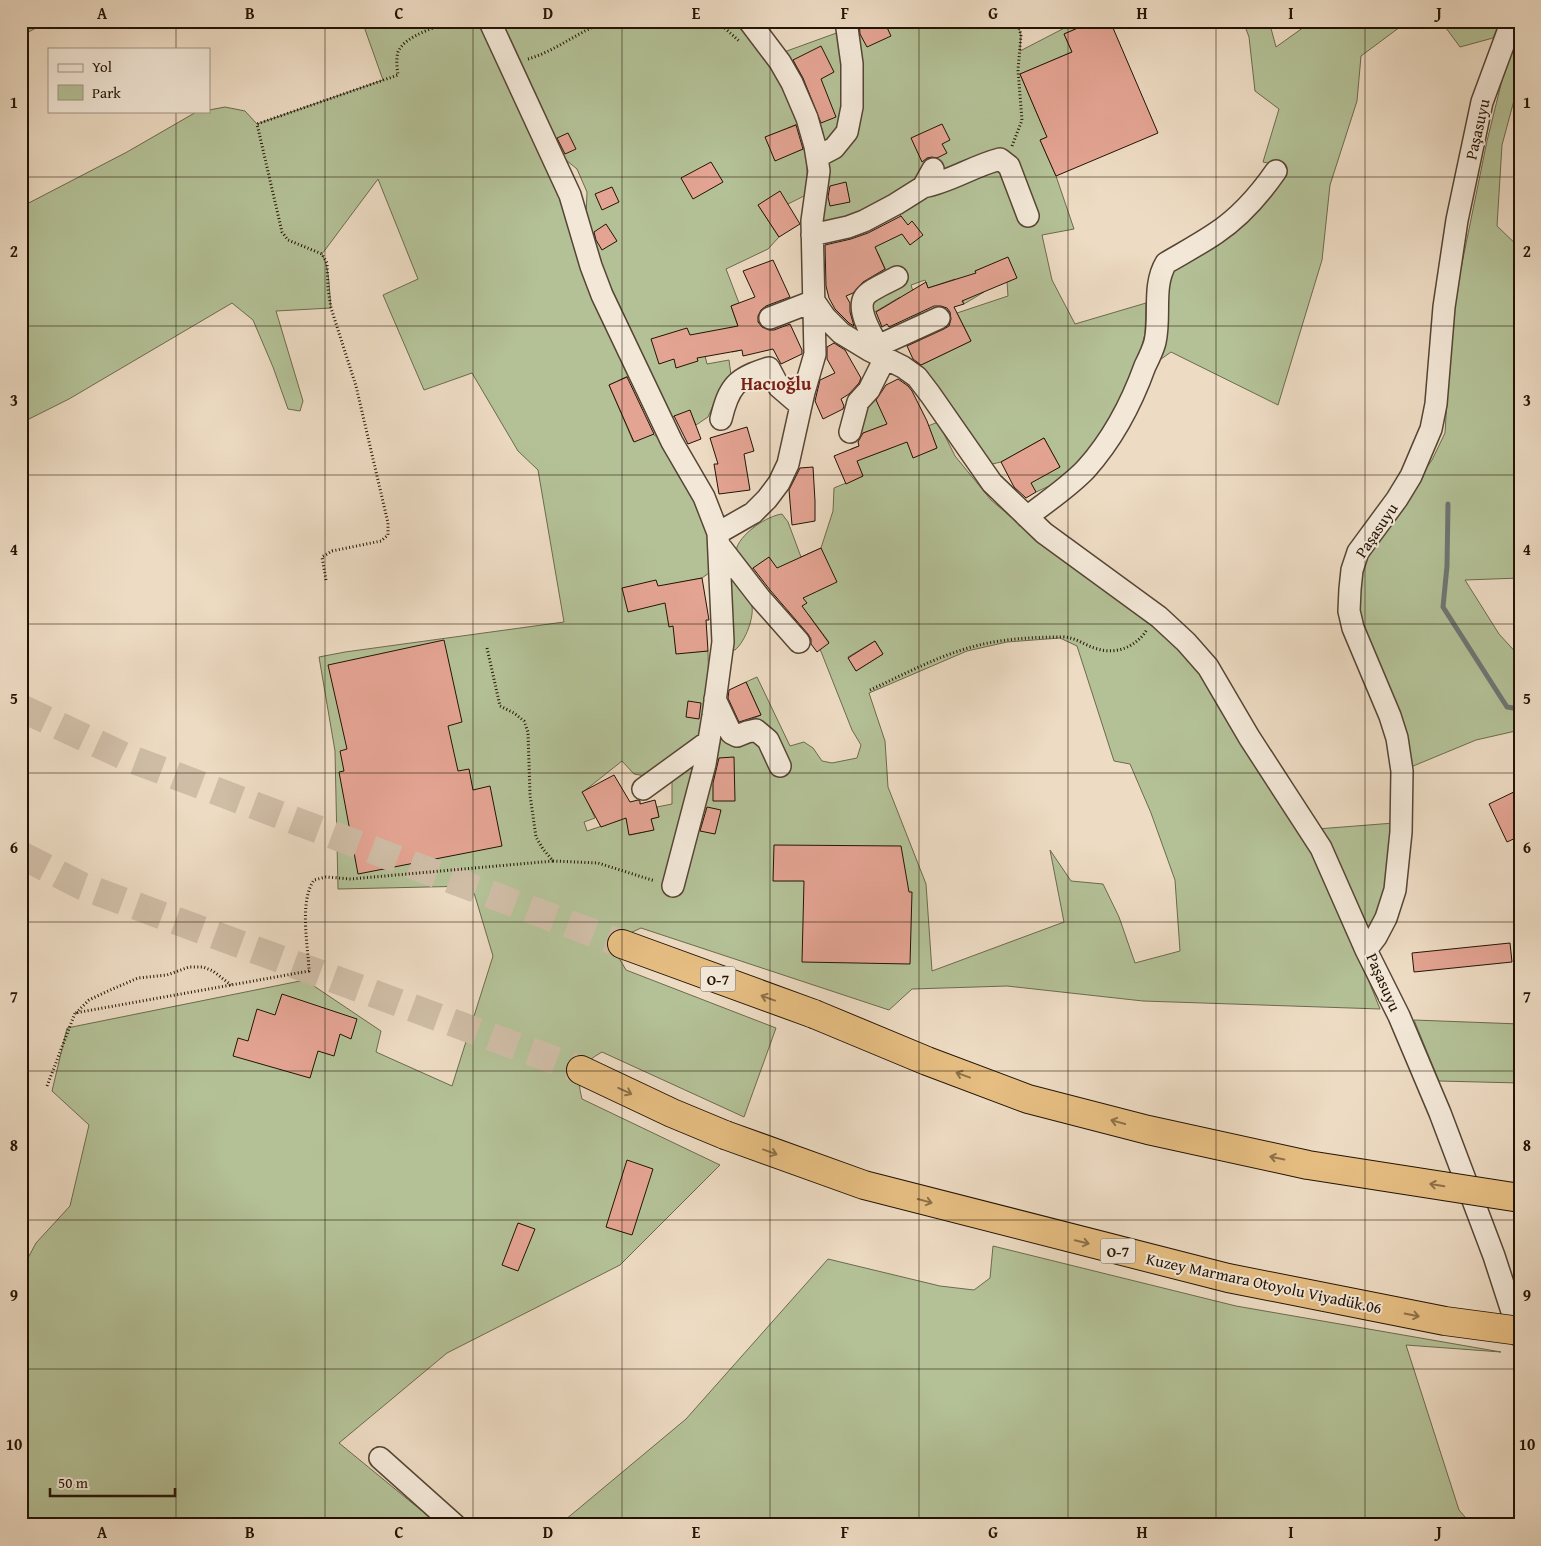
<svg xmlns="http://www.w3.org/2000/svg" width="1541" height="1546" font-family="'Gentium Book Plus',serif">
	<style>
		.green { fill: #b4c197; stroke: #6c6a4e; fill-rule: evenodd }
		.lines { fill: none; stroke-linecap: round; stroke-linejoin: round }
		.stream { stroke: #6d7674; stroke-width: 5 }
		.building { fill: #e4a493; stroke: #231304 }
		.highway-tunnel { stroke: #cfbda6; stroke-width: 28; stroke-dasharray: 28 14; stroke-linecap: butt }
		.minor-casing { stroke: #564534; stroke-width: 24 }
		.highway-casing { stroke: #231304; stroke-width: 30 }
		.path { stroke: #231304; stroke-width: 3; stroke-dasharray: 1 2.5; stroke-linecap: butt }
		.minor { stroke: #f3e8d8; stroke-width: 21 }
		.highway { stroke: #e6be82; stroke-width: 28 }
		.highway-bridge-casing { stroke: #231304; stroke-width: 30; stroke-linecap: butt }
		.highway-bridge { stroke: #e6be82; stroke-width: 28 }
		.oneway { stroke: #8e7149 }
		.grid { fill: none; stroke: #231304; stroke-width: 1; stroke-opacity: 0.55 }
		.labels { text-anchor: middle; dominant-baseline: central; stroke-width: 4; stroke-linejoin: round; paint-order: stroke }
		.shield { fill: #f3e8d8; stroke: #615344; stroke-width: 1 }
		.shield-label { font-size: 15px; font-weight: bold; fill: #231304 }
		.street-label { font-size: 16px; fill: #231304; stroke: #f3e8d8 }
		.neighbourhood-label { font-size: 18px; font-weight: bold; fill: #7a1f14; stroke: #f3e8d8 }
		.neatline { fill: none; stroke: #231304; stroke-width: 2 }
		.grid-label { font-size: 16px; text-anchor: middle; font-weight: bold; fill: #231304 }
	</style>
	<rect width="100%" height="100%" fill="#eddbc3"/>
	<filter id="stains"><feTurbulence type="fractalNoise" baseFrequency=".004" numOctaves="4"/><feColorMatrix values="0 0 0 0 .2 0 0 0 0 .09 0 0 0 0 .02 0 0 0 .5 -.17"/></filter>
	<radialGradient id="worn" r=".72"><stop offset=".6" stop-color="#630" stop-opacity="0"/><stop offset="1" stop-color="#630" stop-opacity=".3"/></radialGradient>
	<path class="green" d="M21 21H49L21 36Z
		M362 21H481L562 195 628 376 609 385 633 441 653 434 665 443 695 495 708 530 713 570 702 578 662 586 679 625 675 640 676 653 708 651 709 700 702 737 651 777 634 774 622 761 583 792 595 818 584 822 587 831 620 820 624 809 630 835 653 830 651 819 659 817 657 807 672 804V774L700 756 663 891 675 895 719 695 734 727 761 715 746 682 757 677 790 746 804 742 813 748 822 761 832 763 857 758 861 745 852 730 820 649 829 642 808 614 795 622 789 615 806 603 791 580 773 592 769 558 749 571 737 559C737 555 736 550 737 547 743 532 767 516 782 514L788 522 801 557 821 548 833 511 834 488 863 476 851 449 859 446 864 458 891 448 882 426 856 436 872 391 885 418 909 407 913 457 937 448 928 426 938 422 955 456 991 500 1038 540 1144 616 1192 663 1207 682 1302 834 1339 907 1380 1009 1143 1001 1007 986 912 989 889 1010 641 928 628 934 622 944 619 958 626 970 776 1028 744 1117 602 1052C579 1065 576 1075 582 1099L720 1165 620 1265 447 1353 339 1443 439 1525H21V1271L36 1243 70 1206 89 1125 52 1091 67 1028 305 980 381 1031 376 1052 452 1086 493 956 472 886 338 889 335 751 319 657 345 652 564 622 538 470 518 451 472 373 424 390 383 295 418 279 378 179 322 254C330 269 329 290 331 308L276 311 303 401 300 411 288 409 273 367 253 320 232 303 69 399 21 423V207L127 152 198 111H209V110L225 107 245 111 257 124 383 80ZM1060 638 1077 646 1114 761 1130 764 1151 813 1175 880 1180 951 1135 963 1119 917 1103 884 1071 881 1050 850 1064 922 932 971 926 884 888 787 885 741 869 693 967 651 1007 642ZM875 641 883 654 856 671 848 657Z
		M490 21H739L785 88 797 124 766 137 775 160 806 148 808 194 788 204 758 205 779 237 768 249 726 269 739 303 731 306 739 329 759 322 756 330 741 350 732 352 728 328 705 356 707 364 729 360 731 375 720 389 708 417 696 425 690 411 672 417 592 247 586 218 587 192 577 169 561 156Z
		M843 21H1017L1021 35 1020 51 1078 21H1094L1064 34 1072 52 1020 74 1044 130 1142 97 1040 140 1056 176 1074 229 1042 235 1052 280 1075 324 1146 303 1145 334 1137 363 1102 434 1060 481 1036 492 1028 481 1060 467 1044 438 1001 462 988 465 917 367 971 341 957 313 1008 296 1007 282 1016 277 1008 258 975 271 984 292 964 304 955 279 928 288 925 280 911 285 921 317 914 321 900 297 868 316 867 309 889 277 878 253 848 266 859 290 846 295 833 268 905 222 897 211 993 166 1011 179 1029 226 1034 225 1012 157 836 223 819 224 826 166 823 132 806 86 793 61 784 52 842 31Z
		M1243 21H1269L1276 47 1311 22 1355 25 1364 21H1500L1493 38 1460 47 1443 24 1400 27 1361 56 1357 101 1330 185 1322 260 1278 405 1171 352 1150 367 1166 271 1282 166 1263 162 1279 109 1255 91 1249 37Z
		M1520 29V78L1502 145 1497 226 1520 248V578L1465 580 1499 634 1520 657V730L1476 740 1406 769 1357 628 1358 566 1373 543 1432 460 1445 433 1451 333 1458 283 1487 141 1508 56Z
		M730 579H734C739 586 748 594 751 602 756 615 745 642 735 650H730Z
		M1394 823 1382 919 1368 930 1317 829Z
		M1414 1020 1520 1024V1083L1439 1081Z
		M993 1246 1236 1306 1501 1352 1406 1345 1459 1510 1472 1525H559L686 1419 828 1259 940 1286 974 1290 990 1278Z"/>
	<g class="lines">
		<path class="stream" d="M1448 504 1447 566 1443 607 1507 707 1520 709"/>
	</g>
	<path class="building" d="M859 21H884L891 36 867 47 860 34Z
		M1094 21H1110L1158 133 1056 176 1040 140 1047 137 1020 74 1072 52 1064 34Z
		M821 46 834 72 821 79 836 117 821 123 803 78 793 60Z
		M942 124 950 140 942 144 947 153 937 158 932 157 927 158 922 162 911 138Z
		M796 125 803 149 775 161 765 137Z
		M568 133 576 149 565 154 557 138Z
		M711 162 723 182 693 199 681 178Z
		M846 182 850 202 830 206 828 197 830 186Z
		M612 187 619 202 602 210 595 194Z
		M780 191 800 224 779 237 758 205Z
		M901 216 908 225 912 221 923 235 910 245 902 234 875 247 885 269 863 282 853 293 846 296 850 303V312L854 326 849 323 835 309 829 298 826 286 825 245 851 239 868 233Z
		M606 224 617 241 602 250 596 240 594 232Z
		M1008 257 1017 278 962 301 964 304 954 307 971 341 921 365 913 359 907 346 944 329 949 326 951 319 950 312 947 308 941 306H934L889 327 887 324 882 327 876 312 926 282 928 288 976 273 975 271Z
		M773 260 790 297 766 306 761 310 758 316V322L762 327 769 330H774L790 324 802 350V354L781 364 773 349 743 356 742 350 697 358 698 361 676 368 674 359 659 364 651 339 687 328 690 335 738 326 731 306 755 297 743 271Z
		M834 343 845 350 861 378 859 383 849 394 841 399 844 406 843 409 823 419 815 401 820 380 835 373 827 359V347Z
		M627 377 654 434 634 442 609 385Z
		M898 379 908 386 912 391 927 421 937 448 913 458 907 442 857 461 863 476 846 484 834 456 859 446 858 442 863 433 887 424 876 400 886 385Z
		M690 410 701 439 688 444 674 416Z
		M747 427 754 451 744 454 750 490 719 494 714 464H718L710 438Z
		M1044 438 1060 467 1031 483 1036 492 1026 498 1014 487 1001 462Z
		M813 467 815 501V521L792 525 789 490 800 468Z
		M821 548 837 582 803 598 807 603 802 606 829 643 817 652 811 644V639L808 634 770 590 753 568 769 557 777 568Z
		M702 578 709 620H706L708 651 676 654 673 626 669 627 665 603 628 612 622 588 656 580 658 586Z
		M444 640 462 722 448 726 458 771 469 769 473 790 490 786 502 846 358 874 339 772 344 771 340 751 347 749 328 665Z
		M875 641 883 654 856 671 848 658Z
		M746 682 761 715 739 722 728 698 729 690Z
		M688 701 701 703 699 719 686 717Z
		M734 757 735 801H713V783L719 758Z
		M614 775 630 802 638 800 640 801V804L655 800 659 817 651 819 654 830 629 835 626 818 601 827 582 792Z
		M1520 789V836L1507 842 1489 804Z
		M707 807 721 810 715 834 700 831Z
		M774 845 901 846 909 892H912L910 964 802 962 804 881H773Z
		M1510 943 1512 962 1414 972 1412 953Z
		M282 994 357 1019 351 1039 340 1034 334 1056 318 1051 310 1078 233 1056 238 1038 248 1041 257 1009 275 1015Z
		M627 1160 653 1169 632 1235 606 1227Z
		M518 1223 535 1229 518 1271 502 1265Z"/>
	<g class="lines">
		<path class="highway-tunnel" d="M21 708 126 757 622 944
			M21 855 82 886 581 1070"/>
		<defs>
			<path id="minor" d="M490 22 570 195 591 266 602 295 672 442 704 497 718 533 723 642 713 716 705 764 673 886
				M817 157 834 148 847 132 852 107V64L846 21
				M923 187C950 182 973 166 1000 159L1009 166 1028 216
				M812 235 848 227 864 221 896 204 923 187 933 169
				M814 301 825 317 841 333 869 350 903 367 917 377 930 394 992 483 1044 533 1159 617 1186 642 1208 667 1249 737 1321 848 1366 950 1399 1016 1440 1113 1494 1256 1520 1336
				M770 318 814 301
				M878 346C872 335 857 311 864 298 868 290 889 282 897 277
				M869 350 939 318
				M721 419C729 386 736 378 769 368L779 387 801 406
				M850 432 858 402 869 390 885 358
				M1027 517C1046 502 1069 487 1086 469 1112 440 1132 402 1145 366 1149 358 1153 350 1155 342 1161 316 1152 286 1166 263 1183 253 1200 244 1216 233 1240 217 1260 194 1276 171
				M718 533 753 513 767 499 779 483 788 464 804 392 815 354 812 221 819 171 815 146 807 118 792 83 780 62 749 21
				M719 545 760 598 799 642
				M715 699 731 733 737 736 747 732 756 730 768 740 780 766
				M643 789 709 741
				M1366 950 1376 937 1386 918 1395 890 1401 832 1402 771 1397 738 1390 716 1353 628 1349 611 1350 589 1352 570 1358 552 1397 499 1411 476 1431 429 1436 404 1444 307 1457 220 1482 102 1512 21
				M380 1458 455 1525"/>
			<path id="highway" d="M622 944 814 1014
				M581 1070 672 1113 725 1135"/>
		</defs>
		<use href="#minor" class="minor-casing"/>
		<use href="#highway" class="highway-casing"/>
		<path class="path" d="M717 21 739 41
			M528 59C556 51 579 31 607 21
			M1012 146 1022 120 1018 70 1021 35 1017 21
			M326 580 322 557 332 551 381 541 388 535V523L356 386 331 308 328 289 327 263 322 254 288 240 282 232 257 124 398 75C397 68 396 59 398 52 405 35 439 26 455 21
			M487 648 500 706 514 713 524 721 528 732 530 795 536 837 543 849 553 861 598 863 655 881
			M870 690C901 676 932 659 965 649 996 639 1030 637 1063 637 1076 637 1085 646 1098 649 1116 655 1138 646 1147 629
			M76 1013 89 1000 108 991 138 978 167 975 189 967H203L213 971 231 985
			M47 1086 75 1013 309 971C308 944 299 902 314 880L326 877 351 879 553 861"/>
		<use href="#minor" class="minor"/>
		<use href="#highway" class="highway"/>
		<defs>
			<path id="highway-bridge" d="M814 1014 927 1061 1028 1099 1148 1130 1308 1165 1520 1198
				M725 1135 864 1185 1228 1278 1445 1321 1520 1331"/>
		</defs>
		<use href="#highway-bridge" class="highway-bridge-casing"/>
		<use href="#highway-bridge" class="highway-bridge"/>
	</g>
	<defs><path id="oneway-shaft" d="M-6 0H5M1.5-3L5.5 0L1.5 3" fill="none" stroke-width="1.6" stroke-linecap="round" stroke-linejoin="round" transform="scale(1.25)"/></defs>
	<g class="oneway">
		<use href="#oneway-shaft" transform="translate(768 998) rotate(-160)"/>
		<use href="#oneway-shaft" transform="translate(963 1075) rotate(-160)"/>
		<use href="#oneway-shaft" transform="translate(625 1091) rotate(25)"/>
		<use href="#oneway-shaft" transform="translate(1118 1122) rotate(-165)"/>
		<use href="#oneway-shaft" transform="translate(770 1152) rotate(20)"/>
		<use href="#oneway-shaft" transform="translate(1277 1158) rotate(-168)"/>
		<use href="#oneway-shaft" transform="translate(1437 1185) rotate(-171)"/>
		<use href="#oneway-shaft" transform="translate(925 1201) rotate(15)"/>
		<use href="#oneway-shaft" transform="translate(1082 1242) rotate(14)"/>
		<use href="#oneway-shaft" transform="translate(1412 1315) rotate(11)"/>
	</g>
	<path class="grid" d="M176 21V49M325 21V1525M473 21V1525M622 21V1525M770 21V1525M919 21V1525M1068 21V1525M1216 21V1525M1365 21V1525M176 111V1525M21 177H1520M21 326H1520M21 475H1520M21 624H1520M21 773H1520M21 922H1520M21 1071H1520M21 1220H1520M21 1369H1520"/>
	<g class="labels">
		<g class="shield">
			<rect x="700.5" y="966.5" width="35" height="25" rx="4"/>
			<rect x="1100.5" y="1238.5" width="35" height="25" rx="4"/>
		</g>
		<g class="shield-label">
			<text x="718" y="979">O-7</text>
			<text x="1118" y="1251">O-7</text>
		</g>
		<g class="street-label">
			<text transform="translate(1477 129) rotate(-77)">Paşasuyu</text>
			<text transform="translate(1376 530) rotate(-56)">Paşasuyu</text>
			<text transform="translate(1384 982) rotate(66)">Paşasuyu</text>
			<text transform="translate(1264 1283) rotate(12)">Kuzey Marmara Otoyolu Viyadük.06</text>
		</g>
		<g class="neighbourhood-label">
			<text x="776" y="383">Hacıoğlu</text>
		</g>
	</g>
	<rect width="1541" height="1546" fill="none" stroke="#eddbc3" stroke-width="55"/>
	<rect x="48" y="48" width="162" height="65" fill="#f3e8d8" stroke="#a09383"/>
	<rect x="58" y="64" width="25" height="8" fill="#f3e8d8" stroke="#a09383"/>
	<text x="92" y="72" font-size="15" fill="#231304">Yol</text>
	<rect x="58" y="85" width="25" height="15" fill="#b4c197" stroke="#a09383"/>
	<text x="92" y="98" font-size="15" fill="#231304">Park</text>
	<path d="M50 1488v8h125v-8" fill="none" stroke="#231304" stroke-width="2.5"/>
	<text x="58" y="1488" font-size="15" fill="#231304" stroke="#f3e8d8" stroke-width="4" paint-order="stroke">50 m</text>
	<rect x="28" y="28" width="1486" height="1490" class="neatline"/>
	<g class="grid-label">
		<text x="102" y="19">A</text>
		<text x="250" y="19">B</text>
		<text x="399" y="19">C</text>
		<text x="548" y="19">D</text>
		<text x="696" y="19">E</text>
		<text x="845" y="19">F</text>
		<text x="993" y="19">G</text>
		<text x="1142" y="19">H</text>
		<text x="1291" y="19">I</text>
		<text x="1439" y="19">J</text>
		<text x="14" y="108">1</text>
		<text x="1527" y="108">1</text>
		<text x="14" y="257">2</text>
		<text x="1527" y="257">2</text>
		<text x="14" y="406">3</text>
		<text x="1527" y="406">3</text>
		<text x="14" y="555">4</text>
		<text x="1527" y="555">4</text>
		<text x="14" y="704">5</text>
		<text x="1527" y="704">5</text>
		<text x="14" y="853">6</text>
		<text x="1527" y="853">6</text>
		<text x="14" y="1002">7</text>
		<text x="1527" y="1002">7</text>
		<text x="14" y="1151">8</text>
		<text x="1527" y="1151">8</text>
		<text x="14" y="1301">9</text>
		<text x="1527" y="1301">9</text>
		<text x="14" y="1450">10</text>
		<text x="1527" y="1450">10</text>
		<text x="102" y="1538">A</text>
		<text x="250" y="1538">B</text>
		<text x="399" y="1538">C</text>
		<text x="548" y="1538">D</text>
		<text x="696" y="1538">E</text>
		<text x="845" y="1538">F</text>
		<text x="993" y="1538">G</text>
		<text x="1142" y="1538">H</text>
		<text x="1291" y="1538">I</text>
		<text x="1439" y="1538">J</text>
	</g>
	<rect width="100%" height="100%" filter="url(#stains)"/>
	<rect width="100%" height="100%" fill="url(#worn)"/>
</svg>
